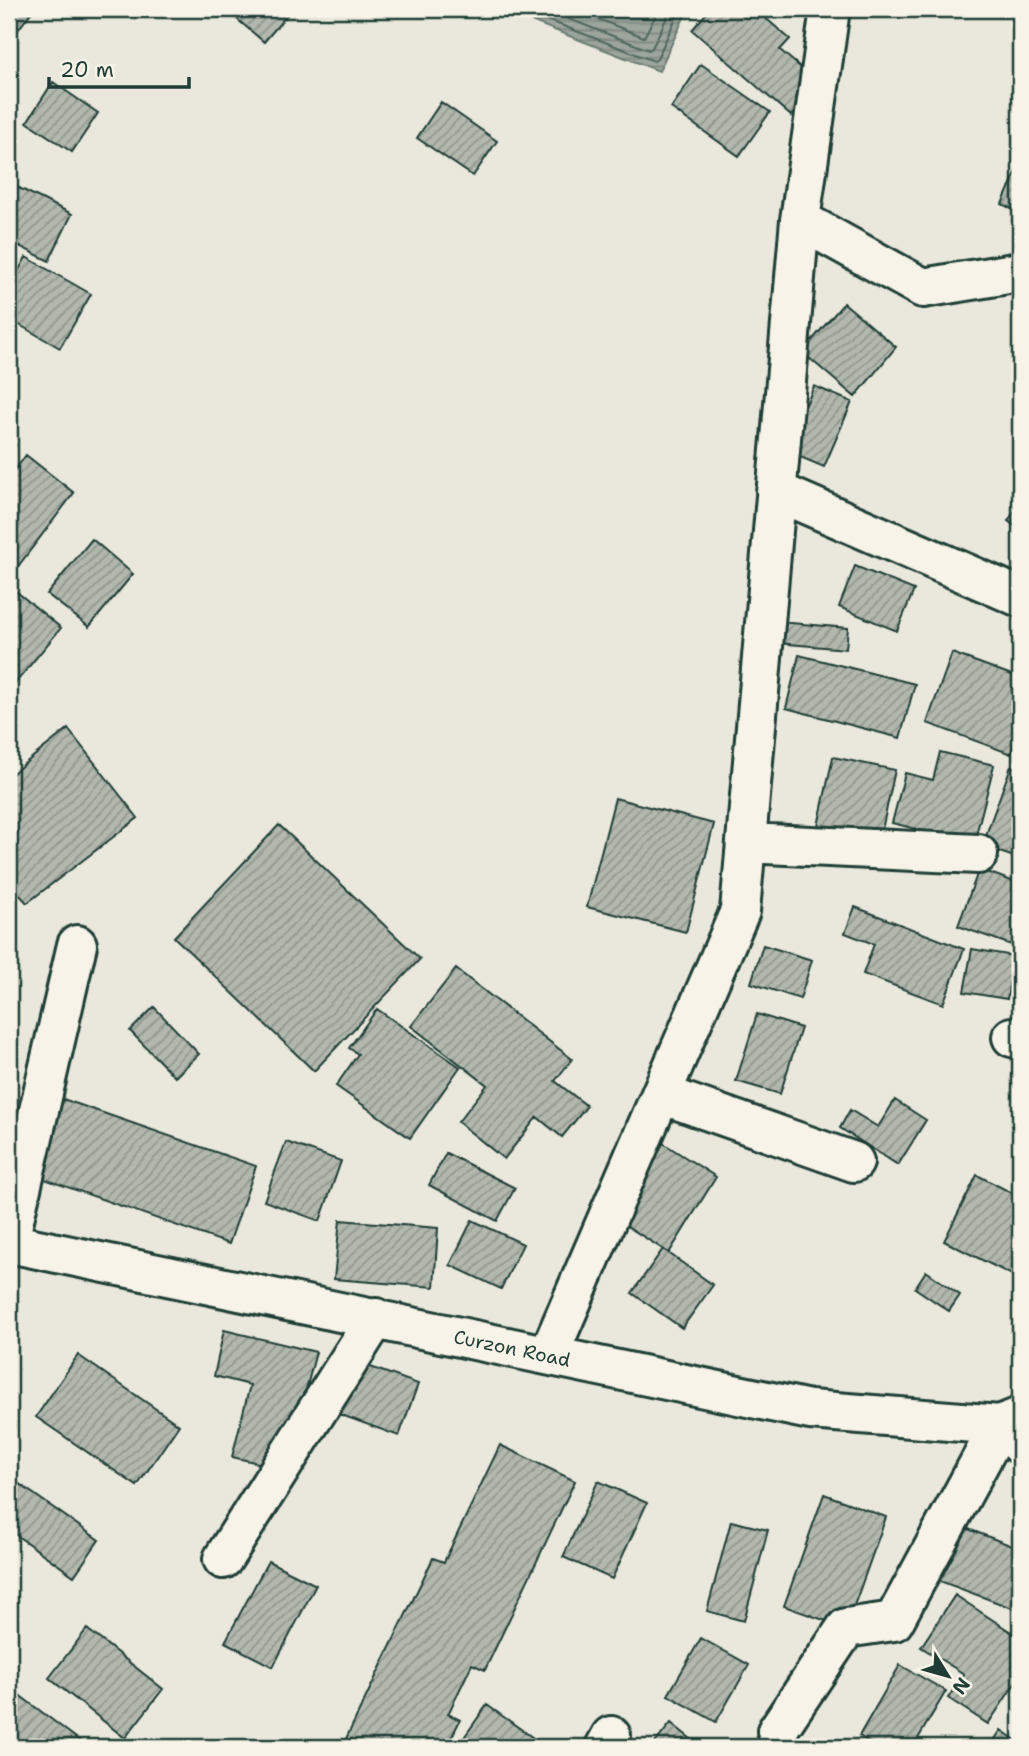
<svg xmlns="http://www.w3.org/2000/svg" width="1029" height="1756" font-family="'Shantell Sans',sans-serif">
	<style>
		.water { fill: url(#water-rules); stroke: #6a7c72; stroke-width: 2 }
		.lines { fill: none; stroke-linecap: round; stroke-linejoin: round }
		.shore { stroke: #51675e; stroke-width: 2 }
		.building { fill: url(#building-hatch); stroke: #1f3d34; stroke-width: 2 }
		.minor-casing { stroke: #1f3d34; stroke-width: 44 }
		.secondary-casing { stroke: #1f3d34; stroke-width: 44 }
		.minor { stroke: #f7f3e8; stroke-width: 38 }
		.secondary { stroke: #f7f3e8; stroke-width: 38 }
		.labels { text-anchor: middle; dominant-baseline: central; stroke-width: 5; stroke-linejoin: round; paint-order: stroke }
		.street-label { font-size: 19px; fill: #1f3d34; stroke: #f7f3e8 }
	</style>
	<defs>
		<pattern id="water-rules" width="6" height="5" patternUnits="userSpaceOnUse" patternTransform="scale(1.75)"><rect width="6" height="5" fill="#9ca69c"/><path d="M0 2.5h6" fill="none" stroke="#7f8880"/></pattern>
		<pattern id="building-hatch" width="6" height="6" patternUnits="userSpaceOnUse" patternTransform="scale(1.75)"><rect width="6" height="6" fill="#b2b8ae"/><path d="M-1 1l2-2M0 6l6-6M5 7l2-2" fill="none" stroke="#90978e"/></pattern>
	</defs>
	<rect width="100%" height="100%" fill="#eae8dd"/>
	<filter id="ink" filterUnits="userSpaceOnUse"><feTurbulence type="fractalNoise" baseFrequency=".0143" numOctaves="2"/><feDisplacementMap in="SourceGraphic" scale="14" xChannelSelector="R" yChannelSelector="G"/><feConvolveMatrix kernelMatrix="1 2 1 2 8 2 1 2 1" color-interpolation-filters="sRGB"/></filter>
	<g filter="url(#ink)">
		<path class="water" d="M500 9H688L659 71Z"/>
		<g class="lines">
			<path class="shore" d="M519 9 654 61 657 59 680 9
				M543 9 649 50 652 48 671 9
				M572 9 644 37 659 9"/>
		</g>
		<path class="building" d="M9 9H28L32 11 9 42Z
			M225 9H292L264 42Z
			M710 9H755L790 39 780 50 819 83 791 116 692 30Z
			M701 64 770 112 739 156 671 108Z
			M53 82 98 113 72 152 27 122Z
			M441 102 497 141 473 176 417 138Z
			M1020 164V213L1002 204Z
			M9 183 72 214 49 261 9 241Z
			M26 257 91 294 60 348 9 319V288Z
			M844 303 896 347 855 397 802 352Z
			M814 386 852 402 824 467 786 451Z
			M9 440 16 445 9 454Z
			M26 455 74 493 9 578V478Z
			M1020 503V530L1008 521Z
			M92 539 133 574 89 627 47 594Z
			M855 566 914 590 897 631 839 607Z
			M12 588 61 628 13 686 9 683V592Z
			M779 622 848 628 846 649 777 643Z
			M952 653 1020 678V727L1011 754 927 723Z
			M799 655 915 684 900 738 786 708Z
			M68 729 138 818 27 903 9 883V776Z
			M940 752 994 765 974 843 892 823 905 773 933 780Z
			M833 757 895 770 880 839 818 826Z
			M1011 766 1020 770V859L982 846Z
			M615 798 714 824 686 932 587 907Z
			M279 825 420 959 314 1071 174 937Z
			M979 869 1020 884V948L958 926Z
			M855 907 964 949 943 1004 863 974 874 944 845 933Z
			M763 945 812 960 800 999 751 983Z
			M972 949 1014 956 1007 999 964 992Z
			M456 969 572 1059 555 1081 587 1106 562 1137 537 1117 504 1159 458 1122 487 1085 411 1026Z
			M154 1007 199 1054 175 1077 130 1031Z
			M377 1009 460 1067 410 1138 336 1086 358 1054 349 1048Z
			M757 1014 801 1028 780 1094 736 1081Z
			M60 1098 256 1166 229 1244 33 1175Z
			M895 1100 926 1120 898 1165 840 1128 850 1110 878 1127Z
			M286 1142 341 1161 320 1221 264 1201Z
			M663 1143 716 1177 669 1253 616 1219Z
			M446 1153 515 1188 497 1221 429 1185Z
			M977 1175 1020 1197V1279L944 1241Z
			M340 1220 438 1228 434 1287 334 1279Z
			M472 1220 523 1244 501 1289 450 1265Z
			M663 1249 713 1285 682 1328 632 1293Z
			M926 1271 960 1295 949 1311 915 1288Z
			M224 1330 316 1352 285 1469 232 1457 250 1385 214 1376Z
			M78 1355 179 1425 137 1486 36 1417Z
			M351 1360 418 1384 399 1436 333 1412Z
			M500 1445 575 1481 485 1670 472 1664 448 1714 460 1720 447 1747H342L433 1558 444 1562Z
			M11 1478 99 1540 74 1576 9 1530V1481Z
			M598 1481 647 1503 612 1579 563 1557Z
			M824 1494 886 1517 846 1628 784 1606Z
			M731 1521 768 1530 744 1621 707 1611Z
			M958 1525 1020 1549V1611L937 1580Z
			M268 1561 316 1585 273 1667 225 1642Z
			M955 1595 1020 1638V1681L1018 1679 988 1724 948 1698 964 1674 921 1647Z
			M87 1629 163 1689 125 1738 49 1678Z
			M701 1638 749 1665 716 1722 668 1695Z
			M900 1665 946 1691 913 1747H878L859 1736Z
			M14 1691 84 1744 81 1747H9V1698Z
			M487 1705 536 1740 531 1747 458 1746Z
			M671 1723 701 1747H652Z
			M1001 1730 1020 1743V1747H990Z"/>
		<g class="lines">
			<defs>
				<path id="minor" d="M800 220 923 288 1020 272
					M776 491 1020 597
					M746 843 978 854
					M1012 1037 1020 1039
					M661 1094 854 1162
					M9 1241 77 945
					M549 1354 740 911 800 220 830 9
					M223 1559 376 1318
					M777 1731 846 1628 894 1621 1000 1425 1020 1444
					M605 1747 611 1736"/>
				<g id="secondary">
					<path id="s1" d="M9 1243 810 1410 1000 1425 1020 1417"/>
				</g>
			</defs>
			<use href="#minor" class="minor-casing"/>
			<use href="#secondary" class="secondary-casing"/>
			<use href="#minor" class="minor"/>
			<use href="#secondary" class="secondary"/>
		</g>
	</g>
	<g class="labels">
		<g class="street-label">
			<text stroke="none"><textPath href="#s1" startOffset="514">Curzon Road</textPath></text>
		</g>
	</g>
	<rect width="1029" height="1756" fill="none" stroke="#f7f3e8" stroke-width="35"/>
	<rect x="18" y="18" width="994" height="1721" fill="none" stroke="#1f3d34" stroke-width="2.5" filter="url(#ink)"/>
	<g transform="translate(948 1676) rotate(127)" stroke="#f7f3e8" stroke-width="5" paint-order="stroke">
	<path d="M0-5L12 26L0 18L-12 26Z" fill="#1f3d34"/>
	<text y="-10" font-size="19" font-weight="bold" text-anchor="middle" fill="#1f3d34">N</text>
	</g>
	<path d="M49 77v10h140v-10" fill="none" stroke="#1f3d34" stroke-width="3.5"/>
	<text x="60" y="77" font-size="21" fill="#1f3d34" stroke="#f7f3e8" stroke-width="5" paint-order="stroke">20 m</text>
</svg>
